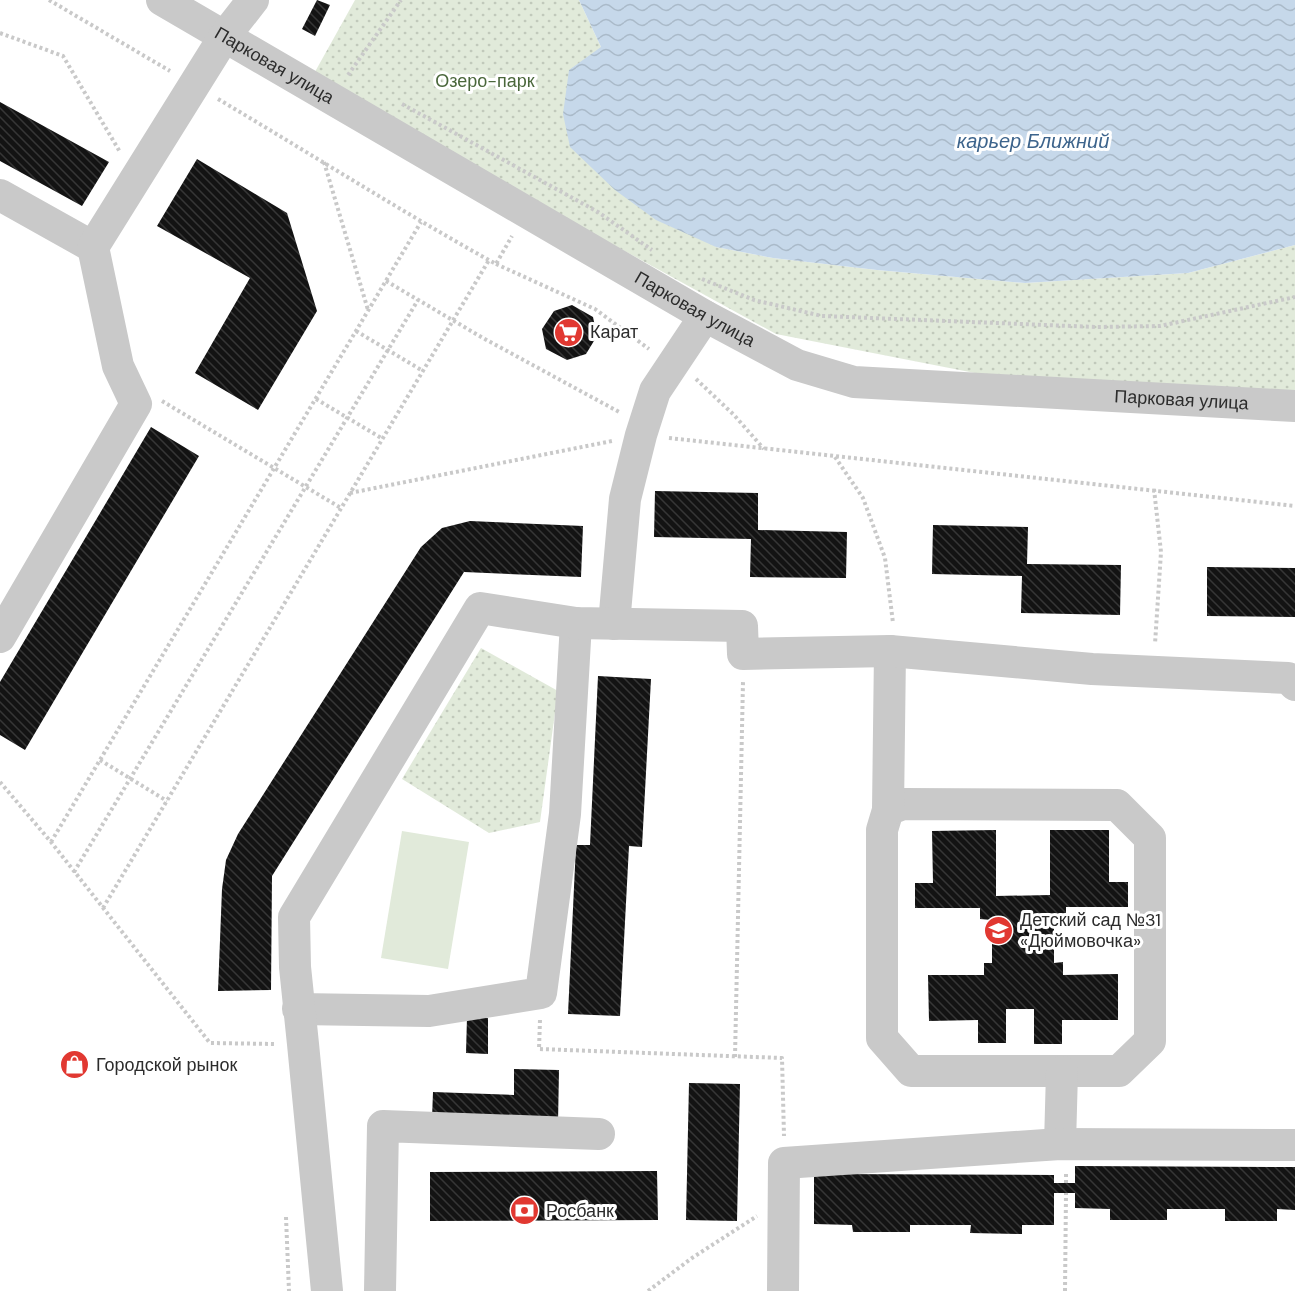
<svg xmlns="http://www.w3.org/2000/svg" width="1295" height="1291" font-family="'DM Sans',sans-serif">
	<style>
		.green { fill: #e1eada }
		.park { fill: url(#park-dots) }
		.water { fill: url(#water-waves) }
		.building { fill: url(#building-back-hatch) }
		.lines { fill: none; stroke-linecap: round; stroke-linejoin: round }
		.path { stroke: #c9c9c9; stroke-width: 4; stroke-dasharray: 3 3; stroke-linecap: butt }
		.minor { stroke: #c9c9c9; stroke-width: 32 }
		.labels { text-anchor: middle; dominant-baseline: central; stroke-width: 6; stroke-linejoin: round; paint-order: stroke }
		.street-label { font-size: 18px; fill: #2c2c2c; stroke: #fff }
		.park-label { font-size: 18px; fill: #4a673b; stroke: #fff }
		.poi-label { font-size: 18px; fill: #2c2c2c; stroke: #fff; text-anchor: start }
		.water-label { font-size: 20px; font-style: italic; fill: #3d648c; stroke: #fff }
	</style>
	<defs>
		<pattern id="park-dots" width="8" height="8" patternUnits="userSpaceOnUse" patternTransform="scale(1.5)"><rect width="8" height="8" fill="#e1eada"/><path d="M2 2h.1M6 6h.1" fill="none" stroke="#c1c9bb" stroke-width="1.8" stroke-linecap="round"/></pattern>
		<pattern id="water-waves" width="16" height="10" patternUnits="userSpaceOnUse" patternTransform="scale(1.5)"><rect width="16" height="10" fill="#c6d8ea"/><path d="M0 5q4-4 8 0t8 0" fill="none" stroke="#aabac9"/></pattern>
		<pattern id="building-back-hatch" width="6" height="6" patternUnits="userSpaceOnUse" patternTransform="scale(1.5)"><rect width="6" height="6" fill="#131313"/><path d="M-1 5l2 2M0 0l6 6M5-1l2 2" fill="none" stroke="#363636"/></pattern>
	</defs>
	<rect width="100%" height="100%" fill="#fff"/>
	<path class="green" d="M402 831 469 842 448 969 381 958Z"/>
	<path class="park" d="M355 0H579L601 47 716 247 773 258 877 270 1025 283 1188 273 1295 245V391L980 374 776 334 311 79Z
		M481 648 558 691 540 822 489 833 402 779Z"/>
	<path class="water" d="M579 0H1295V245L1188 273 1025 283 877 270 773 258 716 247 656 220 615 190 570 147 563 114 569 70 601 47Z"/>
	<path class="building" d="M317 0 330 5 315 36 302 29Z
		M0 102 109 162 82 206 0 161Z
		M197 159 287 213 317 311 258 410 195 373 250 278 157 226Z
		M572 305 593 317 597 336 586 354 567 360 546 349 542 329 554 311Z
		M151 427 199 456 25 750 0 735V682Z
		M655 491 758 493V530L847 532 846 578 750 577 751 539 654 537Z
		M470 521 583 526 581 577 464 572 272 876 271 990 218 991 222 889 226 860 238 834 421 547 442 528Z
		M933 525 1028 527 1027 564 1121 565 1120 615 1021 613 1022 576 932 574Z
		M1207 567 1295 568V617L1207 616Z
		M598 676 651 679 642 847 629 846 620 1016 568 1014 576 845H590Z
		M996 830V896L1050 895V830H1109V882H1128V907H1066V919H1054V963L1063 962V975L1118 974V1020H1062V1044H1034V1009H1006V1043H978V1020L929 1021 928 975H984V963H992V920L980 919V908H915V883H933L932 831Z
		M467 1017 488 1018V1054L466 1053Z
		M514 1069 559 1070 558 1123 432 1118 433 1092 514 1095Z
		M689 1083 740 1084 737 1221 686 1220Z
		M1075 1166 1295 1167V1210L1277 1209V1221H1225V1209H1167V1220H1110V1209L1075 1208V1193H1054V1225H1022V1234L970 1233 971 1225H910V1232H853L852 1225 814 1224V1174L1054 1175V1183H1075Z
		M657 1171 658 1220 430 1221V1172Z"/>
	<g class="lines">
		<path class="path" d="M49 0 170 71
			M0 33 63 56 120 152
			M348 75 401 0
			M218 99C311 154 402 212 496 264L512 236
			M402 104 598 212 652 250
			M324 162 368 310
			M496 264 595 309 649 349
			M702 279 754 300 822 316 1096 327 1160 326 1295 297
			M386 281 483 338 621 413
			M356 331 423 371
			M696 379 734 415 764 449
			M316 399 383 439
			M162 401 341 508
			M669 438 1295 506
			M835 457 863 498 885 558 893 623
			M1154 489 1161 552 1155 644
			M350 493 612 441
			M100 760 167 801
			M0 782 51 842 210 1043 276 1044
			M51 842 421 222
			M74 872 418 300
			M103 908 489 260
			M540 1020 539 1049 782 1058 784 1136
			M735 1057 743 682
			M1066 1183V1172
			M286 1217 289 1291
			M648 1291 692 1258 757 1216
			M1065 1291 1066 1193"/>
		<g class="minor">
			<path id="s1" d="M162 0 705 316 797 365 854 382 1295 406"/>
			<path d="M0 195 93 247"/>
			<path d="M614 624 625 499 641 435 655 391 705 316"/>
			<path d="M0 637 136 404 118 366 93 247 224 37 253 0"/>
			<path d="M903 804 1117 805 1150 838V1041L1119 1071H911L882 1038V830L888 810Z"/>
			<path d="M888 810 890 651"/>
			<path d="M298 1009 429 1011 541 993 565 814 576 623"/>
			<path d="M1060 1144 1062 1072"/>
			<path d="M327 1291 303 1044 295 967 294 917 480 608 576 623 742 626 743 654 890 651 1092 669 1288 678 1295 685"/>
			<path d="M380 1291 383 1126 599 1134"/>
			<path d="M783 1291 784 1163 1060 1144 1295 1145"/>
		</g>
	</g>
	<defs>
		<symbol id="supermarket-disc" viewBox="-11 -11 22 22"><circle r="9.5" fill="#e13831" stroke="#fff"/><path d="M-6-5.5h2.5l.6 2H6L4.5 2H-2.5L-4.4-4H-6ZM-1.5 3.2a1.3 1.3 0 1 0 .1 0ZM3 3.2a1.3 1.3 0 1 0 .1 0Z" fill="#fff"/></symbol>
		<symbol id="school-disc" viewBox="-11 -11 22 22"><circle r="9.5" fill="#e13831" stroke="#fff"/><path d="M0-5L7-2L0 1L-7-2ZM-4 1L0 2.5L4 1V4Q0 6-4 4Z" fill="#fff"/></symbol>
		<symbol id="shop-disc" viewBox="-11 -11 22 22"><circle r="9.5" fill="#e13831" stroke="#fff"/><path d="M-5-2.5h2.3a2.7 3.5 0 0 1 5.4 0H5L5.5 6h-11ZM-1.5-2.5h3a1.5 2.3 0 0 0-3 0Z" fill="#fff"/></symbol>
		<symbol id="bank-disc" viewBox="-11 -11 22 22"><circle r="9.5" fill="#e13831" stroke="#fff"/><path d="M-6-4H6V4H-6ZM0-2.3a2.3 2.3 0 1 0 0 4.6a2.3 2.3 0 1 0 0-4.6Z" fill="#fff"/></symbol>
	</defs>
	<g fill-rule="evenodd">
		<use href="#supermarket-disc" x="552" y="316" width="33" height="33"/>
		<use href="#school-disc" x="982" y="914" width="33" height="33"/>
		<use href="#shop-disc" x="58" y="1048" width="33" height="33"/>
		<use href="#bank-disc" x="508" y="1194" width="33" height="33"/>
	</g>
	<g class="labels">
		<g class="street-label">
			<text stroke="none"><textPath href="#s1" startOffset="130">Парковая улица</textPath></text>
			<text stroke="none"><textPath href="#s1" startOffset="616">Парковая улица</textPath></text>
			<text stroke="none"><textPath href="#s1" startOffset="1120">Парковая улица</textPath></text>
		</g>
		<g class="park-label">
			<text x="485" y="81">Озеро-парк</text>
		</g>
		<g class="poi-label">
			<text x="590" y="332">Карат</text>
			<text x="1020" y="920">Детский сад №31<tspan x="1020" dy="21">«Дюймовочка»</tspan></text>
			<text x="96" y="1065">Городской рынок</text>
			<text x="546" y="1211">Росбанк</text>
		</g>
		<g class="water-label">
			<text x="1033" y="141">карьер Ближний</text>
		</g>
	</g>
</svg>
